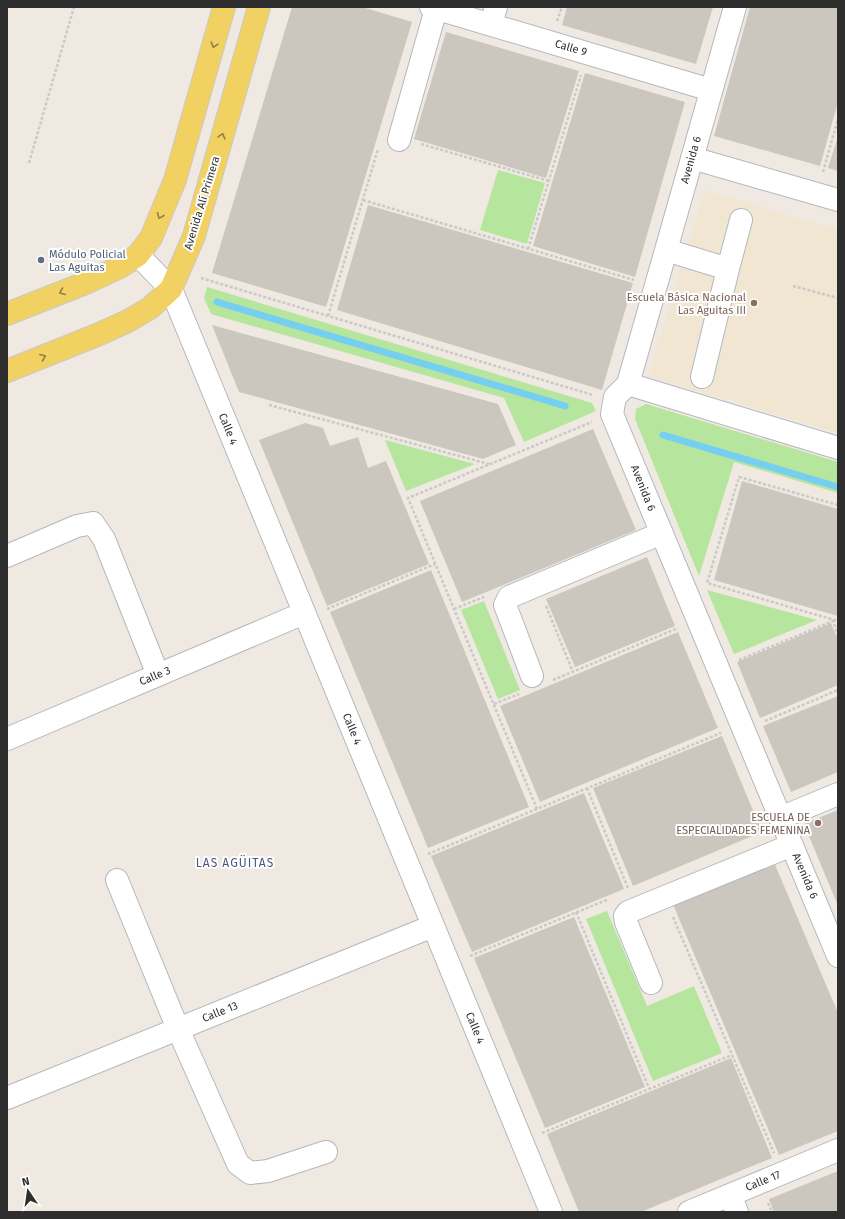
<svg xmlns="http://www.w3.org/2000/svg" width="845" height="1219" font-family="'Fira Sans',sans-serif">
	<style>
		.education { fill: #f0e6d1 }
		.green { fill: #b6e59e }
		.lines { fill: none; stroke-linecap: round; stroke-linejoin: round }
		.stream { stroke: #75cff0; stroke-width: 7 }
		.building { fill: #cbc7bf }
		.minor-casing { stroke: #b4b7c1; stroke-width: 24 }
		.major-casing { stroke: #c9c9c9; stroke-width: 24 }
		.path { stroke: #c9c9c9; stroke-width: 2.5; stroke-dasharray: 3 2; stroke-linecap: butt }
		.minor { stroke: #fff; stroke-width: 22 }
		.major { stroke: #f2d163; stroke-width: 22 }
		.oneway { stroke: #908048 }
		.service-dot { fill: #5c6f8a; stroke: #fff; stroke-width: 1.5 }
		.education-dot { fill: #8d6e63; stroke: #fff; stroke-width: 1.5 }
		.labels { text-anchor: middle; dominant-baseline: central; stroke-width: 4; stroke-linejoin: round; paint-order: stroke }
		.street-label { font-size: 11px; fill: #2e2e2e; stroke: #fff }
		.service-label { font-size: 11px; fill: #4e5e75; stroke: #fff; text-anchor: start }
		.education-label { font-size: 11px; fill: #785e54; stroke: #fff; text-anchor: end }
		.neighbourhood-label { font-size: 12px; letter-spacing: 1px; fill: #4d5680; stroke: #fff }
	</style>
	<rect width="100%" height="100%" fill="#efe9e1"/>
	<path class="education" d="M705 190 838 230V433L648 376Z"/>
	<path class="green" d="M498 170 545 183 527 244 480 230Z
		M207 287 592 403 596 411 524 442 504 398 211 314 204 298Z
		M646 404 838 462V493L734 462 699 576 635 419 636 409Z
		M385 440 475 464 406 491Z
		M707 590 817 620 734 654Z
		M484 601 520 690 498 699 461 610Z
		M607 911 647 1006 694 986 722 1053 653 1081 586 919Z"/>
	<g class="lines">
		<path class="stream" d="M217 302 565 406
			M663 435 838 487"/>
	</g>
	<path class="building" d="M292 7H362L412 22 326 307 212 273Z
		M567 7H713L696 64 562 25Z
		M750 7H838V102L820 166 714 136Z
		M446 32 579 71 546 178 414 139Z
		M585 73 685 102 635 277 533 246Z
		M838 136V171L828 168Z
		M368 205 633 283 602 390 337 310Z
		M212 325 498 404 516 445 483 459 239 392Z
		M305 423 323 428 330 446 358 437 368 468 386 461 429 564 327 606 259 440Z
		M593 429 636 530 462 602 420 501Z
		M742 481 838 509V616L714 580Z
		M647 557 675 626 575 667 546 599Z
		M431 570 529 807 428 848 330 612Z
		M831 623 838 639V685L760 718 737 662Z
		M678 632 718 728 540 802 500 706Z
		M838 696V772L791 792 763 726Z
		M722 736 762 832 633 886 593 788Z
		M584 793 624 889 472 952 431 856Z
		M838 810V906L804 824Z
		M773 860 838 1013V1131L779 1155 672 902Z
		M574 917 645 1087 545 1128 474 958Z
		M731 1058 772 1158 641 1212H579L547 1134Z
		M838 1171V1212H774L769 1199Z"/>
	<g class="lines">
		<defs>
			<path id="minor" d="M431 7 711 90
				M735 7 628 384 615 397 612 414 838 956
				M491 24 496 7
				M399 140 436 9
				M692 158 838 200
				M666 250 728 269 702 377
				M138 255 171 289 551 1212
				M728 269 741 220
				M628 384 838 448
				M7 556 77 526 93 523 104 539 158 675
				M532 676 505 605 509 597 662 533
				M7 739 304 613
				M780 818 838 794
				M117 880 178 1029 238 1164 250 1173 268 1171 326 1152
				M651 983 626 922 625 916 628 912 792 845
				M7 1098 433 926
				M730 1195 737 1212
				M689 1212 838 1150"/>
			<path id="major" d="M7 314 88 282 120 267 138 255 151 238 175 180 224 7
				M7 371 97 335 128 321 150 308 171 289 194 236 259 7"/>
		</defs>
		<use href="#minor" class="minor-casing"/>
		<use href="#major" class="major-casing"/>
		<path class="path" d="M557 21 562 7
			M421 144 549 181
			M29 163 74 7
			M823 172 838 119
			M363 200 634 280
			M528 249 581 75
			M201 278 593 395
			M793 286 838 298
			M328 316 378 149
			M269 405 489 464
			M838 505 739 477 707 583 838 621
			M546 606 573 672
			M327 609 435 564
			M454 609 484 597
			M739 660 833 621 838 634
			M553 680 678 628
			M494 704 519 694
			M765 721 838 690
			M587 788 628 888
			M537 809 408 498 592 422
			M428 854 721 733
			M576 912 649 1088
			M673 917 774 1153
			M470 956 609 899
			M542 1133 732 1055
			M768 1203 772 1212"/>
		<use href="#minor" class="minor"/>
		<use href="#major" class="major"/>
	</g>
	<defs><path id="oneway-chevron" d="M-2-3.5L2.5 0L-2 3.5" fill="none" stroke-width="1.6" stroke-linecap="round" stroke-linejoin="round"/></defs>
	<g class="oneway">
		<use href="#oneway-chevron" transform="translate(214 45) rotate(106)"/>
		<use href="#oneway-chevron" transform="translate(222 136) rotate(-74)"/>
		<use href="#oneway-chevron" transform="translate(160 216) rotate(112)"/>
		<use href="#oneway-chevron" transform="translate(62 292) rotate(158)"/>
		<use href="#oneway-chevron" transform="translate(43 357) rotate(-22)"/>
	</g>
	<circle class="service-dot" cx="41" cy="260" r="4"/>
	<g class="education-dot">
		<circle cx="754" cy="303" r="4"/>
		<circle cx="818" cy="823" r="4"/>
	</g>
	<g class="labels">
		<g class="street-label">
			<text transform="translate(571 48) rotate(16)">Calle 9</text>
			<text transform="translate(691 160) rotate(-74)">Avenida 6</text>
			<text transform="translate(202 203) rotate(-73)">Avenida Alí Primera</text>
			<text transform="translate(228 429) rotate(68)">Calle 4</text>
			<text transform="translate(643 488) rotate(68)">Avenida 6</text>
			<text transform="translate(155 676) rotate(-23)">Calle 3</text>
			<text transform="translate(352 729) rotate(68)">Calle 4</text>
			<text transform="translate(805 876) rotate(67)">Avenida 6</text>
			<text transform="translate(220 1012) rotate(-22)">Calle 13</text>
			<text transform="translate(475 1028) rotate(68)">Calle 4</text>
			<text transform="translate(763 1181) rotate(-22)">Calle 17</text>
		</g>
		<g class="service-label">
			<text x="49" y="254">Módulo Policial<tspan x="49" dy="13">Las Aguitas</tspan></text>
		</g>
		<g class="education-label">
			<text x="746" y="297">Escuela Básica Nacional<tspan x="746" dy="13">Las Aguitas III</tspan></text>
			<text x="810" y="817">ESCUELA DE<tspan x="810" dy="13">ESPECIALIDADES FEMENINA</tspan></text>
		</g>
		<g class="neighbourhood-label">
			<text x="235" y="863">LAS AGÜITAS</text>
		</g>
	</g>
	<rect width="845" height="1219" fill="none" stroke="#2e2e2e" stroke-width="16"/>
	<g transform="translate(28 1191) rotate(347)" stroke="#ffffff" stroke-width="3" paint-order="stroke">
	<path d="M0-3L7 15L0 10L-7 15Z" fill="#2e2e2e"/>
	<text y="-6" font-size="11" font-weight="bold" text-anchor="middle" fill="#2e2e2e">N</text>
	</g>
</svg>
